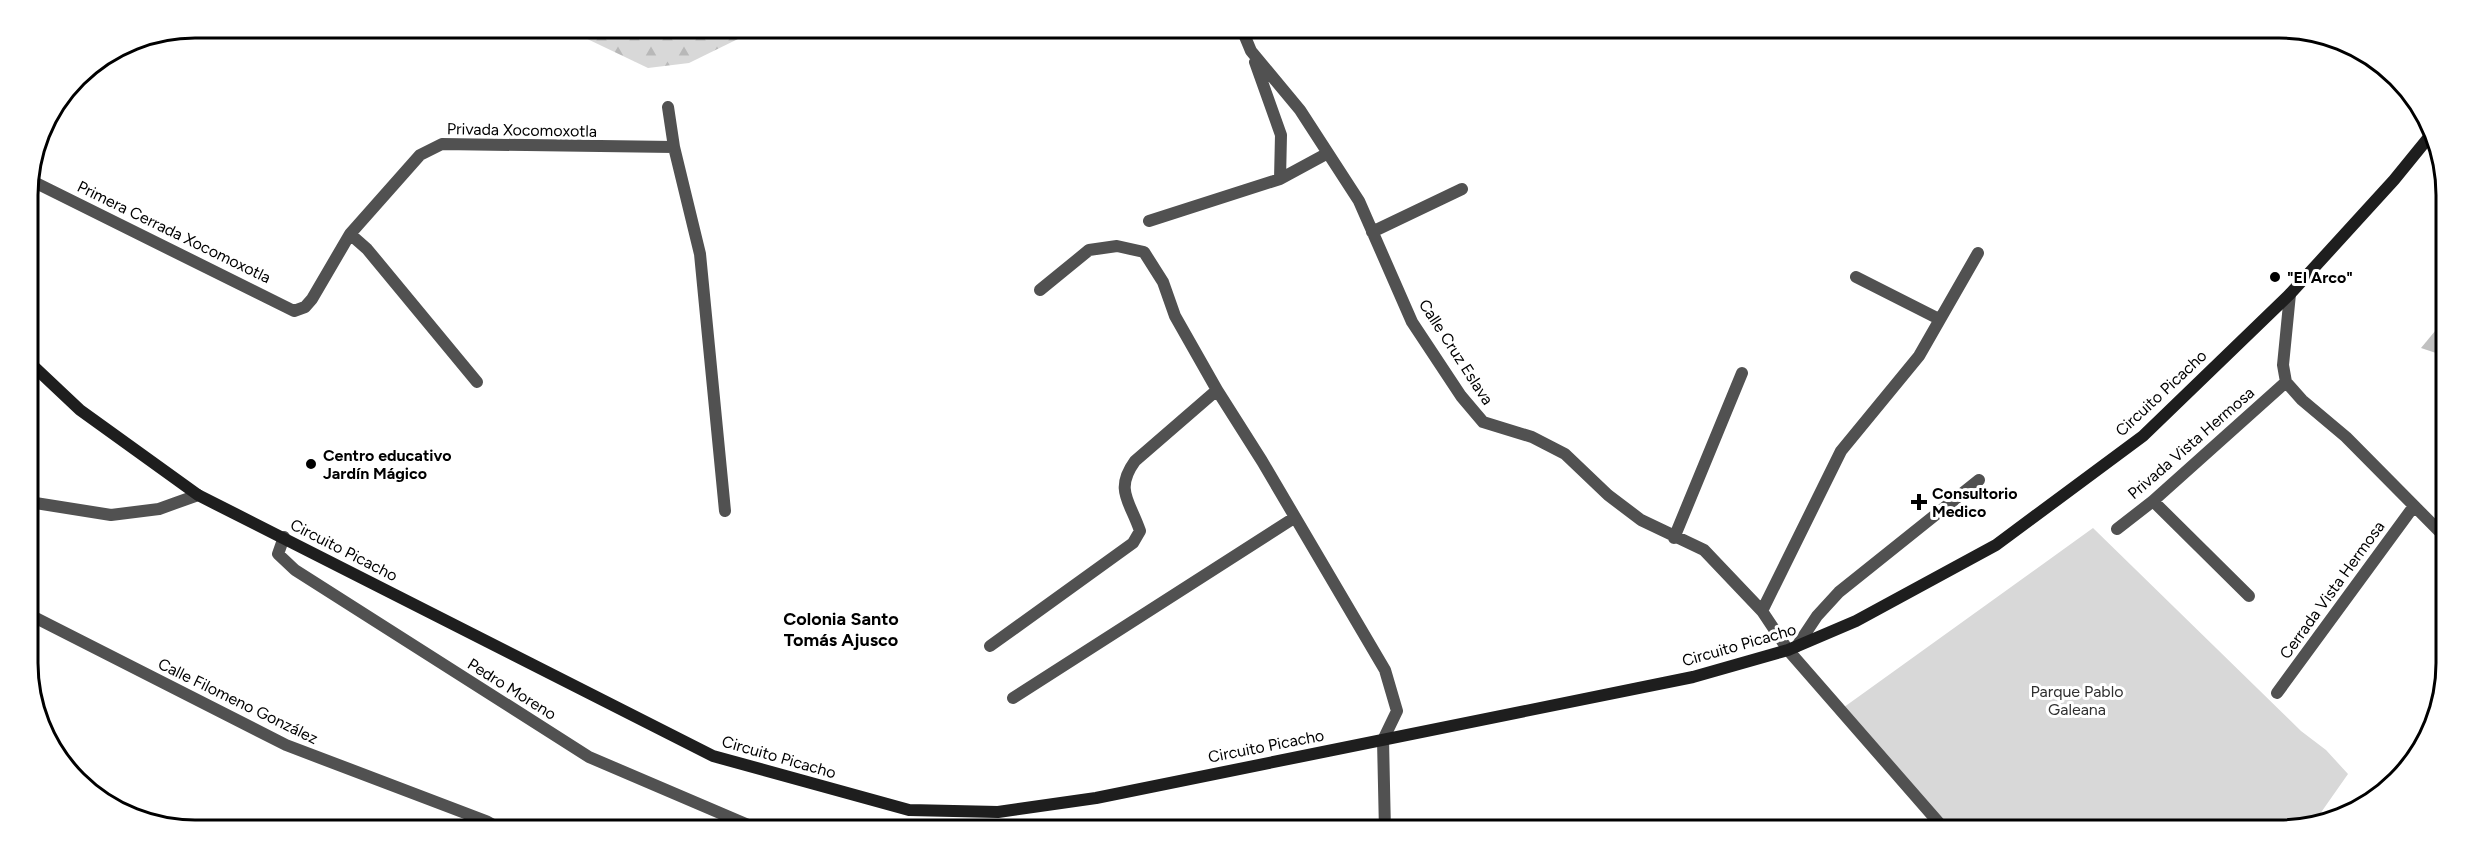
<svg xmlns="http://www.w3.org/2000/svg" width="2473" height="858" font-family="Figtree,sans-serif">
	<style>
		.forest { fill: url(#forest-firs) }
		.park { fill: #d8d8d8 }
		.building { fill: #c0c0c0 }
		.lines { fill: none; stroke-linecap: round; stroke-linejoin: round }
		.street { stroke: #515151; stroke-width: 12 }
		.secondary { stroke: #1e1e1e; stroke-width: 12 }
		.poi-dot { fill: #000; stroke: #fff; stroke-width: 2 }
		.labels { text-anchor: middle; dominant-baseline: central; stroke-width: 6; stroke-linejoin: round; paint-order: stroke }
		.street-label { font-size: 16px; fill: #000; stroke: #fff }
		.poi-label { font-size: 16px; font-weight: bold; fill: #000; stroke: #fff; text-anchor: start }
		.park-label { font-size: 16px; fill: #2f2f2f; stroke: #fff }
		.neighbourhood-label { font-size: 18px; font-weight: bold; fill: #000; stroke: #fff }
		.rim { fill: none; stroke: #000; stroke-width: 3 }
	</style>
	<defs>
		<pattern id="forest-firs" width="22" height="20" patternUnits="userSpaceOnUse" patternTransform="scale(1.5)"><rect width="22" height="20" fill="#d8d8d8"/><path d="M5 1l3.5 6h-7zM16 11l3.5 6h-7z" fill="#b8b8b8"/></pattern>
	</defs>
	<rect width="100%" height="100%" fill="#fff"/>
	<path class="forest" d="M577 27H753L740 38 689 63 648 68 581 36Z"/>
	<path class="park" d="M2093 528 2301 731 2326 750 2348 774 2315 821 2289 831H1946L1840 710Z"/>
	<path class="building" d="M2445 319V356L2421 348Z"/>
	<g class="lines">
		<path class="street" d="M1241 27 1251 51 1300 110 1359 201 1412 322 1461 396 1483 422 1532 437 1565 454 1608 495 1641 520 1704 550 1762 611 1788 650 1946 831
			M1255 62 1281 135 1280 179
			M668 107 674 147 700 254 725 511
			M28 179 294 311 305 307 312 299 350 234 420 155 442 144 674 147
			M1149 221 1280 179 1328 153
			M1372 232 1462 189
			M350 234 367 249 477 382
			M1856 277 1939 319
			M1040 290 1089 250 1117 246 1144 252 1163 282 1175 316 1217 390 1262 461 1385 670 1397 711 1383 740 1385 831
			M2290 294 2283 365 2286 382 2302 400 2346 437 2446 538
			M2153 501 2249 596
			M29 502 111 515 159 509 198 495
			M2117 529 2153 501 2286 382
			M284 537 278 554 295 570 589 757 762 831
			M1674 538 1742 373
			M1762 611 1841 451 1919 356 1978 253
			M30 615 286 745 486 821 504 831
			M990 646 1133 543 1140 531C1130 501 1114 490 1135 461L1217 390
			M1797 646 1817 616 1839 592 1979 480
			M2277 693 2414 506
			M1013 698 1294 518"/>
		<path class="secondary" d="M28 361 80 410 198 495 713 756 909 810 998 812 1096 798 1693 677 1788 650 1856 621 1996 545 2143 436 2290 294 2394 180 2429 137"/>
	</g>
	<g class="poi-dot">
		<circle cx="2275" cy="277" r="6"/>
		<circle cx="311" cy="464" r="6"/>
		<path d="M1916 493h6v6h6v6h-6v6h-6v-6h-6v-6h6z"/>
	</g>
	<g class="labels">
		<g class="street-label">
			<text transform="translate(522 130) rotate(1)">Privada Xocomoxotla</text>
			<text transform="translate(174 232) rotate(26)">Primera Cerrada Xocomoxotla</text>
			<text transform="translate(1456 352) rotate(57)">Calle Cruz Eslava</text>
			<text transform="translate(2161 393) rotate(-43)">Circuito Picacho</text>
			<text transform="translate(2191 443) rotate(-41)">Privada Vista Hermosa</text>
			<text transform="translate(344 550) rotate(27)">Circuito Picacho</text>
			<text transform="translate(2332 590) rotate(-54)">Cerrada Vista Hermosa</text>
			<text transform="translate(1739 645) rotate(-16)">Circuito Picacho</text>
			<text transform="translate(512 689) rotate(32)">Pedro Moreno</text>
			<text transform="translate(238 701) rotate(26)">Calle Filomeno González</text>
			<text transform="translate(1266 746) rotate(-11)">Circuito Picacho</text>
			<text transform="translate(779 757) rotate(16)">Circuito Picacho</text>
		</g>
		<g class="poi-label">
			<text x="2287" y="277">"El Arco"</text>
			<text x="323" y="455">Centro educativo<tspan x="323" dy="18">Jardín Mágico</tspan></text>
			<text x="1932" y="493">Consultorio<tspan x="1932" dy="18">Medico</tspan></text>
		</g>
		<g class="park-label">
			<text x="2077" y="691">Parque Pablo<tspan x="2077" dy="18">Galeana</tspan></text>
		</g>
		<g class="neighbourhood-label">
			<text x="841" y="619">Colonia Santo<tspan x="841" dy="21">Tomás Ajusco</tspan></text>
		</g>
	</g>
	<path d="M0 0H2473V858H0ZM195 38H2279A157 157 0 0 1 2436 195V663A157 157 0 0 1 2279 820H195A157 157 0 0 1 38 663V195A157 157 0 0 1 195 38Z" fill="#fff" fill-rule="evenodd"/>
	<path class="rim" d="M195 38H2279A157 157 0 0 1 2436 195V663A157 157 0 0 1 2279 820H195A157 157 0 0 1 38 663V195A157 157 0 0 1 195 38Z"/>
</svg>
